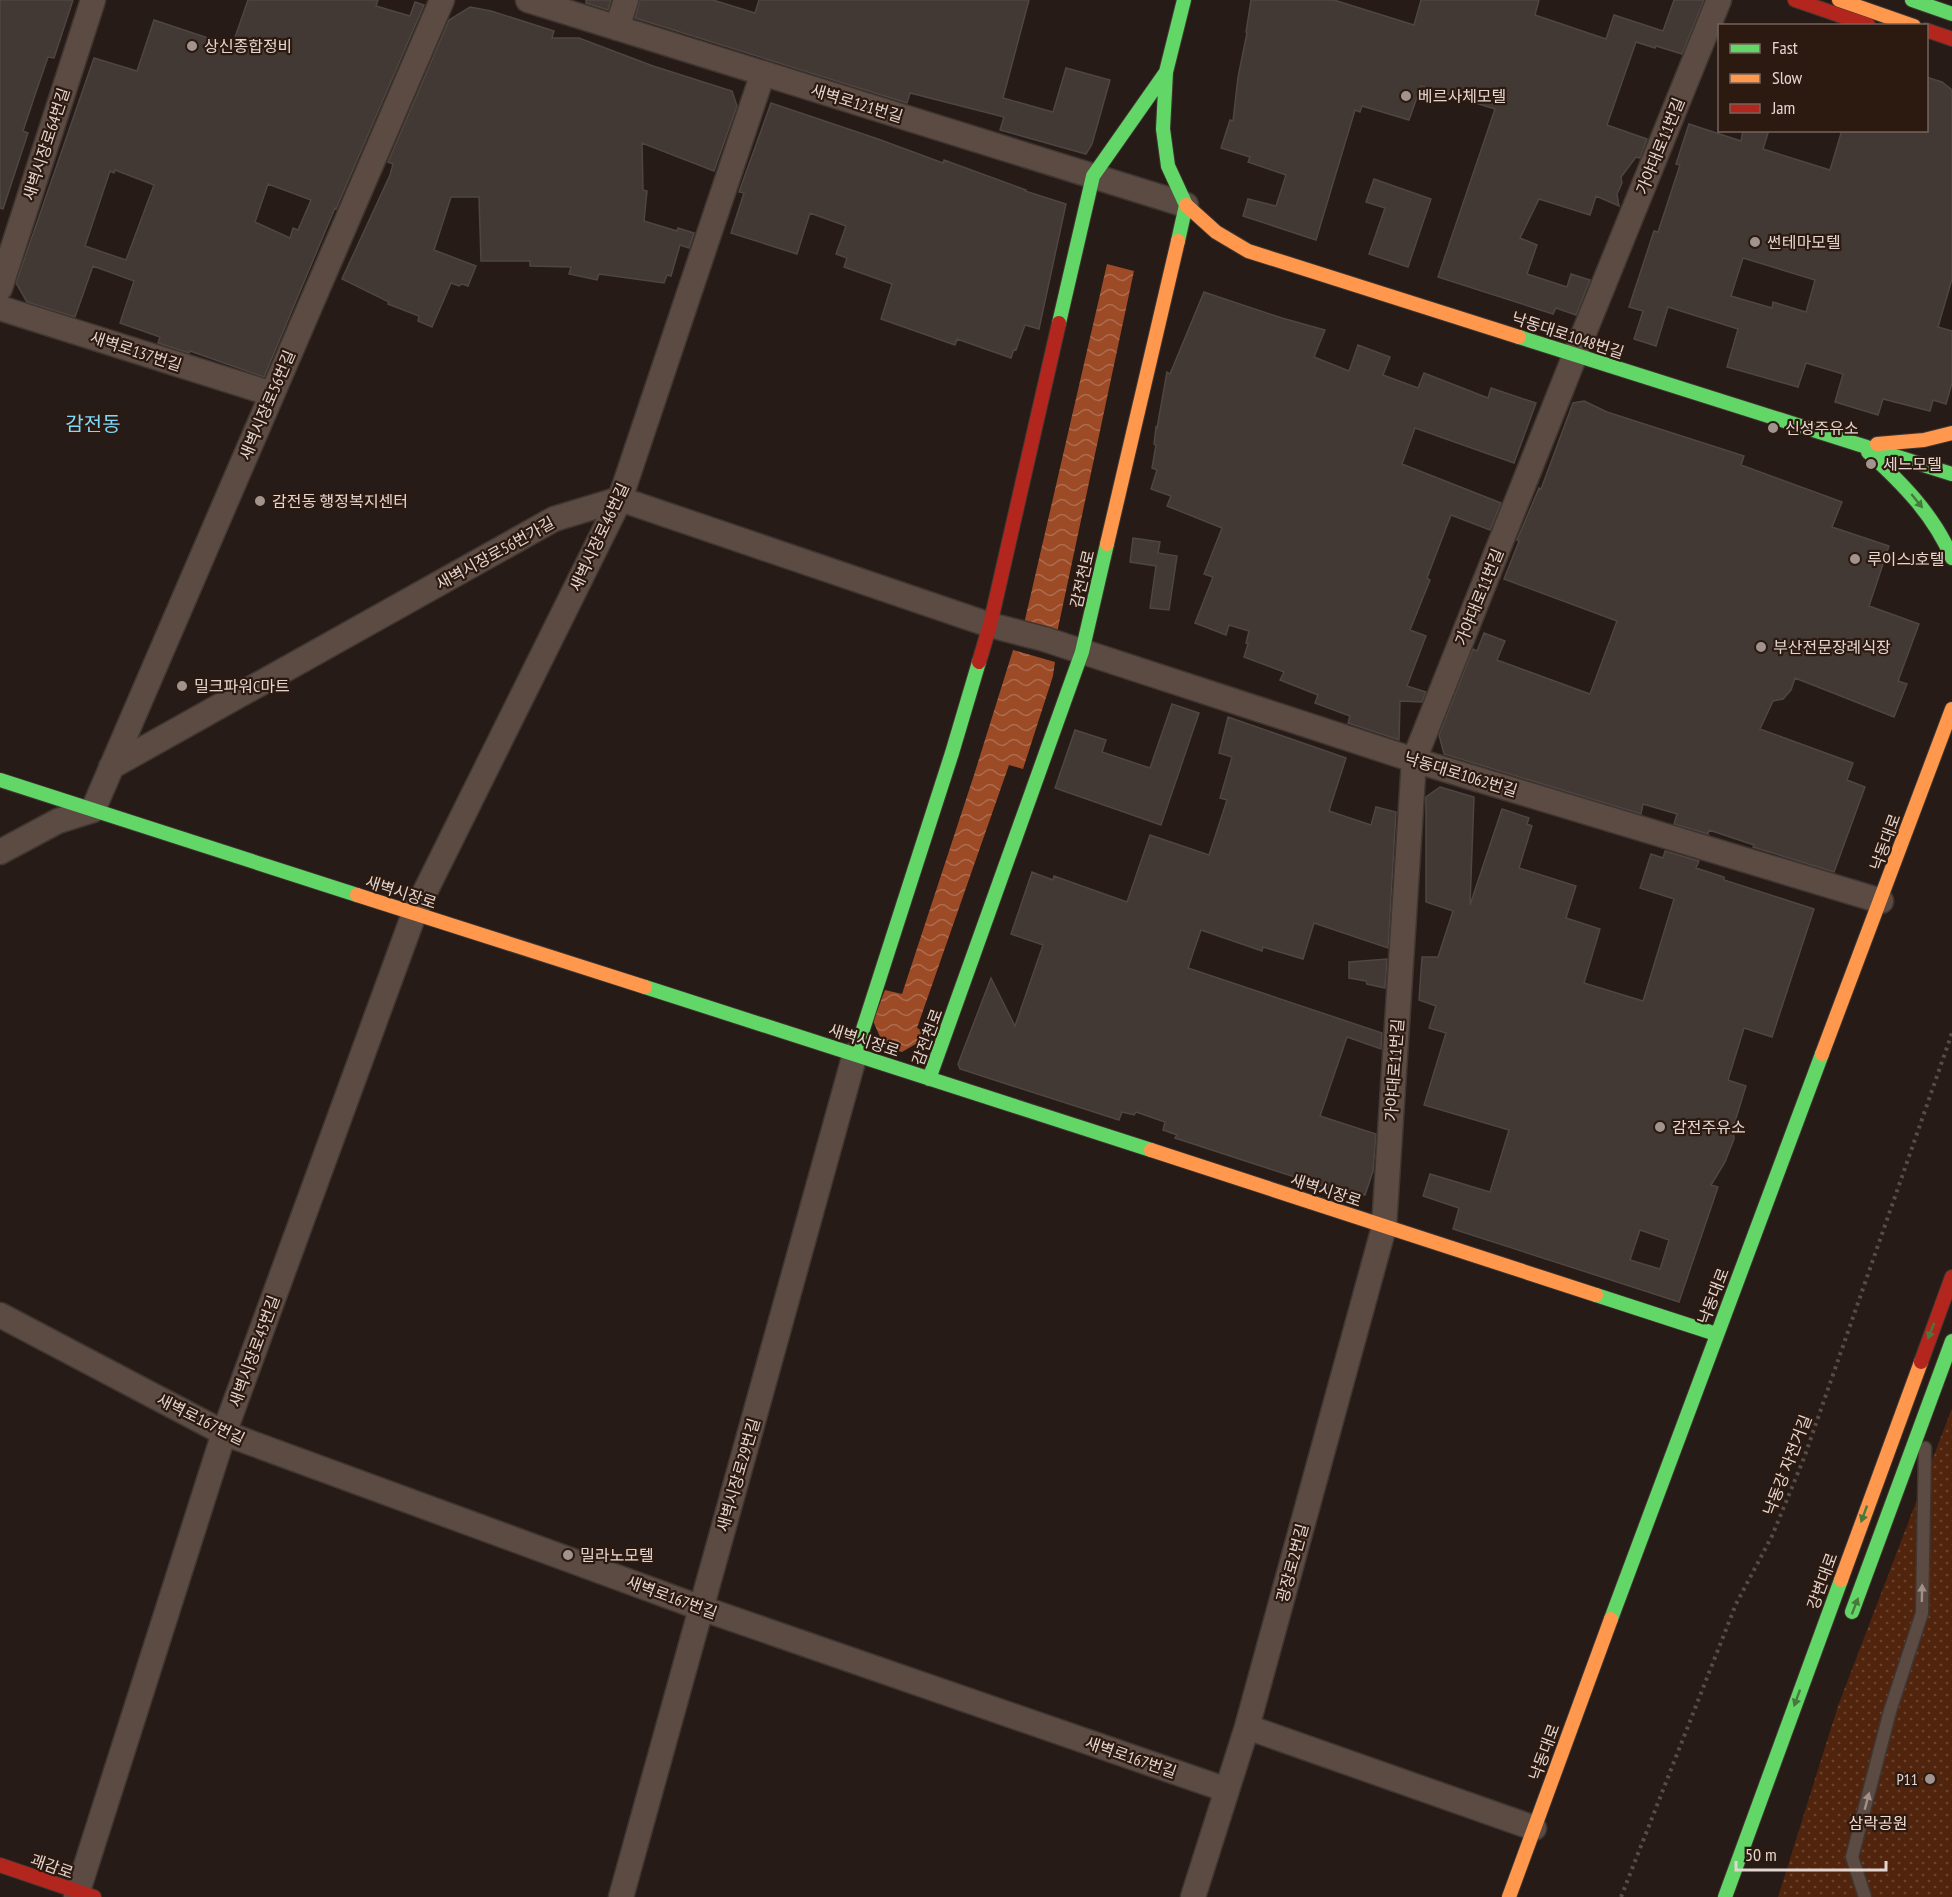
<svg xmlns="http://www.w3.org/2000/svg" width="1952" height="1897" font-family="'PT Sans Narrow','Noto Sans KR',sans-serif">
	<style>
		.park { fill: url(#park-dots) }
		.water { fill: url(#water-waves) }
		.building { fill: #423935; stroke: #4f4541; stroke-width: 1.5; fill-rule: evenodd }
		.lines { fill: none; stroke-linecap: round; stroke-linejoin: round }
		.lane-casing { stroke: #3f3632; stroke-width: 15 }
		.street-casing { stroke: #3f3632; stroke-width: 27 }
		.fast-casing { stroke: #3f3632; stroke-width: 16 }
		.slow-casing { stroke: #3f3632; stroke-width: 16 }
		.jam-casing { stroke: #3f3632; stroke-width: 16 }
		.path { stroke: #594b46; stroke-width: 4; stroke-dasharray: 3 4.5; stroke-linecap: butt }
		.lane { stroke: #5c4b43; stroke-width: 12 }
		.street { stroke: #5c4b43; stroke-width: 24 }
		.fast { stroke: #63d668; stroke-width: 14 }
		.slow { stroke: #ff974d; stroke-width: 14 }
		.jam { stroke: #b3261e; stroke-width: 14 }
		.oneway { fill: #48783c }
		.oneway2 { fill: #a09089 }
		.poi-dot { fill: #a1948e; stroke: #2c1910; stroke-width: 2 }
		.labels { text-anchor: middle; dominant-baseline: central; stroke-width: 4.5; stroke-linejoin: round; paint-order: stroke }
		.poi-label { font-size: 16px; fill: #e3d5cf; stroke: #2c1910; text-anchor: start }
		.street-label { font-size: 16px; fill: #e3d5cf; stroke: #2c1910 }
		.park-label { font-size: 16px; fill: #f5dcd2; stroke: #2c1910 }
		.quarter-label { font-size: 20px; fill: #7ddafb; stroke: #2c1910 }
	</style>
	<defs>
		<pattern id="park-dots" width="8" height="8" patternUnits="userSpaceOnUse" patternTransform="scale(1.5)"><rect width="8" height="8" fill="#51240d"/><path d="M2 2h.1M6 6h.1" fill="none" stroke="#6a432f" stroke-width="1.8" stroke-linecap="round"/></pattern>
		<pattern id="water-waves" width="16" height="10" patternUnits="userSpaceOnUse" patternTransform="scale(1.5)"><rect width="16" height="10" fill="#9c4b26"/><path d="M0 5q4-4 8 0t8 0" fill="none" stroke="#ae6c4f"/></pattern>
	</defs>
	<rect width="100%" height="100%" fill="#261b16"/>
	<path class="park" d="M1952 1408V1897H1778L1838 1706Z"/>
	<path class="water" d="M1107 264 1134 271 1057 633 1024 624Z
		M1013 650 1055 662 1053 676 1023 769 1009 765 917 1028 931 1035 902 1052 885 1048 873 1021 885 990 902 994 974 775Z"/>
	<path class="building" d="M0 0H73L54 58 48 57 36 92 23 131 28 133 3 209 0 208Z
		M248 0H378L376 6 410 16 415 2 424 5 336 209 335 208 264 377 190 351 189 353 158 343 160 337 120 323 134 281 93 266 75 317 27 302 16 283 94 58 137 71 154 20 232 46ZM115 170 154 185 126 260 85 246 110 171 114 173ZM268 184 311 200 298 230 293 228 290 238 255 222Z
		M586 0H611L608 10 586 3Z
		M640 0H713L755 13 759 0H1029L1003 98 1053 112 1066 68 1110 80 1092 144 1086 154 1000 130 1004 117 910 93 907 103 635 18Z
		M1251 0H1334L1414 25 1421 0H1539L1535 15 1606 39 1614 15 1663 31 1674 0H1704L1682 54 1656 46 1655 48 1636 42 1607 125 1647 139 1640 158 1636 157 1621 177 1622 183 1617 194 1619 206 1596 196 1590 215 1539 199 1520 238 1537 245 1527 274 1567 287 1571 274 1590 280 1576 315 1556 308 1553 314 1438 277 1495 109 1421 86 1409 120 1362 106 1360 112 1355 110 1316 240 1243 216 1248 199 1276 206 1286 175 1248 162 1250 157 1221 148 1230 120 1233 121 1238 77 1247 33 1246 32Z
		M470 7 491 11 554 31 552 38H579L653 66 732 91 737 106 714 171 642 143 643 190 647 191 644 221 677 231 678 228 694 233 689 248 680 245 671 276 667 275 664 283 599 274 597 280 569 274 571 267 530 266V261H481L479 197H451L434 250 476 266 468 286 462 284 459 286 451 283 432 327 418 321 419 316 388 304 389 302 342 279 390 175 393 164 388 162 449 20Z
		M1926 77 1942 82 1952 90V279L1938 327 1952 331V383L1946 404 1933 400 1930 411 1883 399 1878 415 1835 402 1843 374 1806 363 1798 387 1727 367 1738 329 1668 307 1656 346 1634 339 1643 311 1629 307 1654 231 1658 232 1680 165 1676 164 1689 124 1741 141 1743 130H1769L1763 149 1830 170 1842 130H1926ZM1743 258 1815 280 1806 312 1773 302 1772 308 1731 296Z
		M771 103 878 139 943 163 944 160 1026 190 1025 191 1066 204 1039 329 1025 325 1016 350 1014 349 1011 358 957 339 955 345 881 319 892 284 844 267 847 258 836 254 846 226 810 213 797 254 731 233 744 193 739 192Z
		M1374 179 1431 199 1408 267 1369 254 1385 208 1366 202Z
		M1204 292 1282 318 1325 330 1314 357 1349 371 1358 345 1390 357 1383 375 1418 388 1424 373 1488 398 1491 388 1536 403 1514 463 1415 428 1402 464 1501 503 1490 530 1451 515 1427 578 1430 580 1410 630 1426 636 1407 686 1426 692 1422 702 1400 701 1399 740 1348 723 1350 716 1315 703 1318 695 1280 680 1284 672 1244 657 1248 644 1246 643 1249 631 1229 625 1226 635 1195 623 1213 577 1204 574 1222 528 1167 506 1171 496 1151 489 1157 470 1152 468 1156 445 1154 444 1156 427 1157 428 1167 372 1170 374Z
		M1584 401 1607 412 1744 456 1741 465 1842 502 1832 527 1889 546 1869 606 1919 624 1898 681 1907 684 1894 717 1795 678 1791 690 1783 699 1773 701 1760 729 1853 763 1847 780 1865 787 1834 872 1753 847 1754 845 1709 830 1708 834 1674 824 1677 814 1643 804 1641 814 1444 754 1439 735 1473 649 1477 651 1484 633 1505 641 1497 660 1590 694 1617 621 1504 579 1519 541 1517 540 1539 488 1541 489 1573 403Z
		M1133 538 1160 542 1158 553 1177 556 1169 610 1150 608 1156 566 1130 562Z
		M1172 704 1199 713 1161 825 1055 788 1075 730 1106 740 1102 752 1150 768Z
		M1228 717 1346 758 1329 811 1371 825 1376 807 1396 812 1388 948 1314 923 1303 959 1263 947 1262 951 1201 930 1188 968 1382 1033 1381 1049 1347 1037 1320 1116 1376 1134 1373 1171 1365 1195 1352 1191 1350 1195 1175 1138 1177 1135 1163 1130 1165 1122 1136 1112 1134 1115 1122 1112 1119 1120 960 1069 958 1064 991 978 1015 1026 1043 945 1011 934 1032 872 1053 880 1054 876 1127 902 1150 835 1209 855 1227 800 1220 798 1232 757 1219 753Z
		M1440 787 1474 797 1470 905 1502 809 1529 818 1527 824 1532 826 1519 868 1576 886 1566 918 1600 929 1584 983 1643 1001 1674 899 1640 888 1651 854 1663 858 1665 851 1699 861 1696 868 1724 877V880L1814 909 1772 1037 1744 1028 1728 1080 1746 1086 1733 1128 1734 1139 1725 1162 1711 1185 1718 1187 1679 1302 1453 1229 1459 1208 1423 1196 1430 1174 1490 1192 1509 1130 1424 1105 1446 1033 1429 1028 1436 1006 1419 1000 1422 957H1438L1453 911 1426 902V797ZM1640 1230 1669 1240 1660 1269 1630 1260Z
		M1387 959 1385 988 1367 984 1366 981 1349 978V962Z"/>
	<g class="lines">
		<defs>
			<path id="lane" d="M1865 1897 1852 1857 1890 1711 1922 1613 1925 1448"/>
			<path id="street" d="M528 0 1186 205
				M617 28 626 0
				M0 288 93 0
				M0 308 272 394
				M111 767 554 519 620 499 990 625 1044 639 1414 760 1881 901
				M0 852 58 821 93 810 442 0
				M0 1315 224 1433 701 1608 1227 1790
				M1247 1727 1534 1828
				M76 1897 224 1433 414 914 620 499 763 73
				M621 1897 855 1054
				M1193 1897 1247 1727 1384 1227 1414 760 1575 355 1719 0"/>
			<path id="fast" d="M1912 0 1952 14
				M1178 241 1186 205 1168 166 1163 129 1166 72 1184 0
				M1059 323 1093 176 1166 72
				M1519 337 1952 474
				M1868 452C1902 483 1934 515 1952 558
				M0 780 357 895
				M645 987 1151 1150
				M855 1054 952 753 979 662
				M929 1079 1082 652 1107 544
				M1596 1295 1716 1334
				M1852 1612 1952 1341
				M1611 1619 1822 1054
				M1725 1897 1841 1580"/>
			<path id="slow" d="M1839 0 1914 26
				M1186 205 1216 232 1248 251 1519 337
				M1877 444 1924 440 1952 433
				M1107 544 1178 241
				M357 895 645 987
				M1822 1054 1952 709
				M1151 1150 1596 1295
				M1841 1580 1921 1362
				M1509 1897 1611 1619"/>
			<path id="jam" d="M1795 0 1868 25
				M1926 30 1952 39
				M979 662 990 625 1059 323
				M1921 1362 1952 1277
				M0 1865 94 1897"/>
		</defs>
		<use href="#lane" class="lane-casing"/>
		<use href="#street" class="street-casing"/>
		<use href="#fast" class="fast-casing"/>
		<use href="#slow" class="slow-casing"/>
		<use href="#jam" class="jam-casing"/>
		<path class="path" d="M1621 1897 1736 1604 1772 1536 1804 1458 1952 1033"/>
		<use href="#lane" class="lane"/>
		<use href="#street" class="street"/>
		<use href="#fast" class="fast"/>
		<use href="#slow" class="slow"/>
		<use href="#jam" class="jam"/>
	</g>
	<defs><path id="oneway-solid" d="M-6-.8H1V-3.2L6.5 0L1 3.2V.8H-6Z" transform="scale(1.5)"/></defs>
	<g class="oneway">
		<use href="#oneway-solid" transform="translate(1917 501) rotate(51)"/>
		<use href="#oneway-solid" transform="translate(1931 1331) rotate(111)"/>
		<use href="#oneway-solid" transform="translate(1864 1514) rotate(110)"/>
		<use href="#oneway-solid" transform="translate(1855 1606) rotate(-69)"/>
		<use href="#oneway-solid" transform="translate(1797 1698) rotate(110)"/>
	</g>
	<g class="oneway2">
		<use href="#oneway-solid" transform="translate(1922 1593) rotate(-89)"/>
		<use href="#oneway-solid" transform="translate(1867 1801) rotate(-75)"/>
	</g>
	<g class="poi-dot">
		<circle cx="192" cy="46" r="6"/>
		<circle cx="1406" cy="96" r="6"/>
		<circle cx="1755" cy="242" r="6"/>
		<circle cx="1773" cy="428" r="6"/>
		<circle cx="1871" cy="464" r="6"/>
		<circle cx="260" cy="501" r="6"/>
		<circle cx="1855" cy="559" r="6"/>
		<circle cx="1761" cy="647" r="6"/>
		<circle cx="182" cy="686" r="6"/>
		<circle cx="1660" cy="1127" r="6"/>
		<circle cx="568" cy="1555" r="6"/>
		<circle cx="1930" cy="1779" r="6"/>
	</g>
	<g class="labels">
		<g class="poi-label">
			<text x="204" y="46">상신종합정비</text>
			<text x="1418" y="96">베르사체모텔</text>
			<text x="1767" y="242">썬테마모텔</text>
			<text x="1785" y="428">신성주유소</text>
			<text x="1883" y="464">세느모텔</text>
			<text x="272" y="501">감전동 행정복지센터</text>
			<text x="1867" y="559">루이스J호텔</text>
			<text x="1773" y="647">부산전문장례식장</text>
			<text x="194" y="686">밀크파워C마트</text>
			<text x="1672" y="1127">감전주유소</text>
			<text x="580" y="1555">밀라노모텔</text>
			<text x="1918" y="1779" text-anchor="end">P11</text>
		</g>
		<g class="street-label">
			<text transform="translate(857 103) rotate(17)">새벽로121번길</text>
			<text transform="translate(46 144) rotate(-72)">새벽시장로64번길</text>
			<text transform="translate(1660 146) rotate(-68)">가야대로11번길</text>
			<text transform="translate(1568 335) rotate(18)">낙동대로1048번길</text>
			<text transform="translate(136 351) rotate(18)">새벽로137번길</text>
			<text transform="translate(267 405) rotate(-67)">새벽시장로56번길</text>
			<text transform="translate(599 537) rotate(-65)">새벽시장로46번길</text>
			<text transform="translate(495 553) rotate(-29)">새벽시장로56번가길</text>
			<text transform="translate(1082 579) rotate(-77)">감전천로</text>
			<text transform="translate(1479 597) rotate(-68)">가야대로11번길</text>
			<text transform="translate(1461 774) rotate(17)">낙동대로1062번길</text>
			<text transform="translate(1885 842) rotate(-70)">낙동대로</text>
			<text transform="translate(401 892) rotate(18)">새벽시장로</text>
			<text transform="translate(927 1037) rotate(-70)">감전천로</text>
			<text transform="translate(864 1040) rotate(18)">새벽시장로</text>
			<text transform="translate(1394 1070) rotate(-86)">가야대로11번길</text>
			<text transform="translate(1326 1190) rotate(18)">새벽시장로</text>
			<text transform="translate(1713 1296) rotate(-69)">낙동대로</text>
			<text transform="translate(254 1351) rotate(-70)">새벽시장로45번길</text>
			<text transform="translate(201 1419) rotate(26)">새벽로167번길</text>
			<text transform="translate(1787 1465) rotate(-69)">낙동강 자전거길</text>
			<text transform="translate(738 1475) rotate(-74)">새벽시장로29번길</text>
			<text transform="translate(1292 1563) rotate(-75)">광장로2번길</text>
			<text transform="translate(1822 1581) rotate(-70)">강변대로</text>
			<text transform="translate(672 1597) rotate(20)">새벽로167번길</text>
			<text transform="translate(1544 1752) rotate(-70)">낙동대로</text>
			<text transform="translate(1131 1757) rotate(19)">새벽로167번길</text>
			<text transform="translate(52 1866) rotate(19)">괘감로</text>
		</g>
		<g class="park-label">
			<text x="1878" y="1823">삼락공원</text>
		</g>
		<g class="quarter-label">
			<text x="93" y="424">감전동</text>
		</g>
	</g>
	<rect x="1718" y="24" width="210" height="108" fill="#2c1910" stroke="#75645c" stroke-width="1.5"/>
	<rect x="1730" y="44" width="30" height="9" fill="#63d668" stroke="#75645c" stroke-width="1.5"/>
	<text x="1772" y="54" font-size="18" fill="#e3d5cf">Fast</text>
	<rect x="1730" y="74" width="30" height="9" fill="#ff974d" stroke="#75645c" stroke-width="1.5"/>
	<text x="1772" y="84" font-size="18" fill="#e3d5cf">Slow</text>
	<rect x="1730" y="104" width="30" height="9" fill="#b3261e" stroke="#75645c" stroke-width="1.5"/>
	<text x="1772" y="114" font-size="18" fill="#e3d5cf">Jam</text>
	<path d="M1736 1861v9h150v-9" fill="none" stroke="#e3d5cf" stroke-width="3"/>
	<text x="1745" y="1861" font-size="18" fill="#e3d5cf" stroke="#2c1910" stroke-width="4.5" paint-order="stroke">50 m</text>
</svg>
